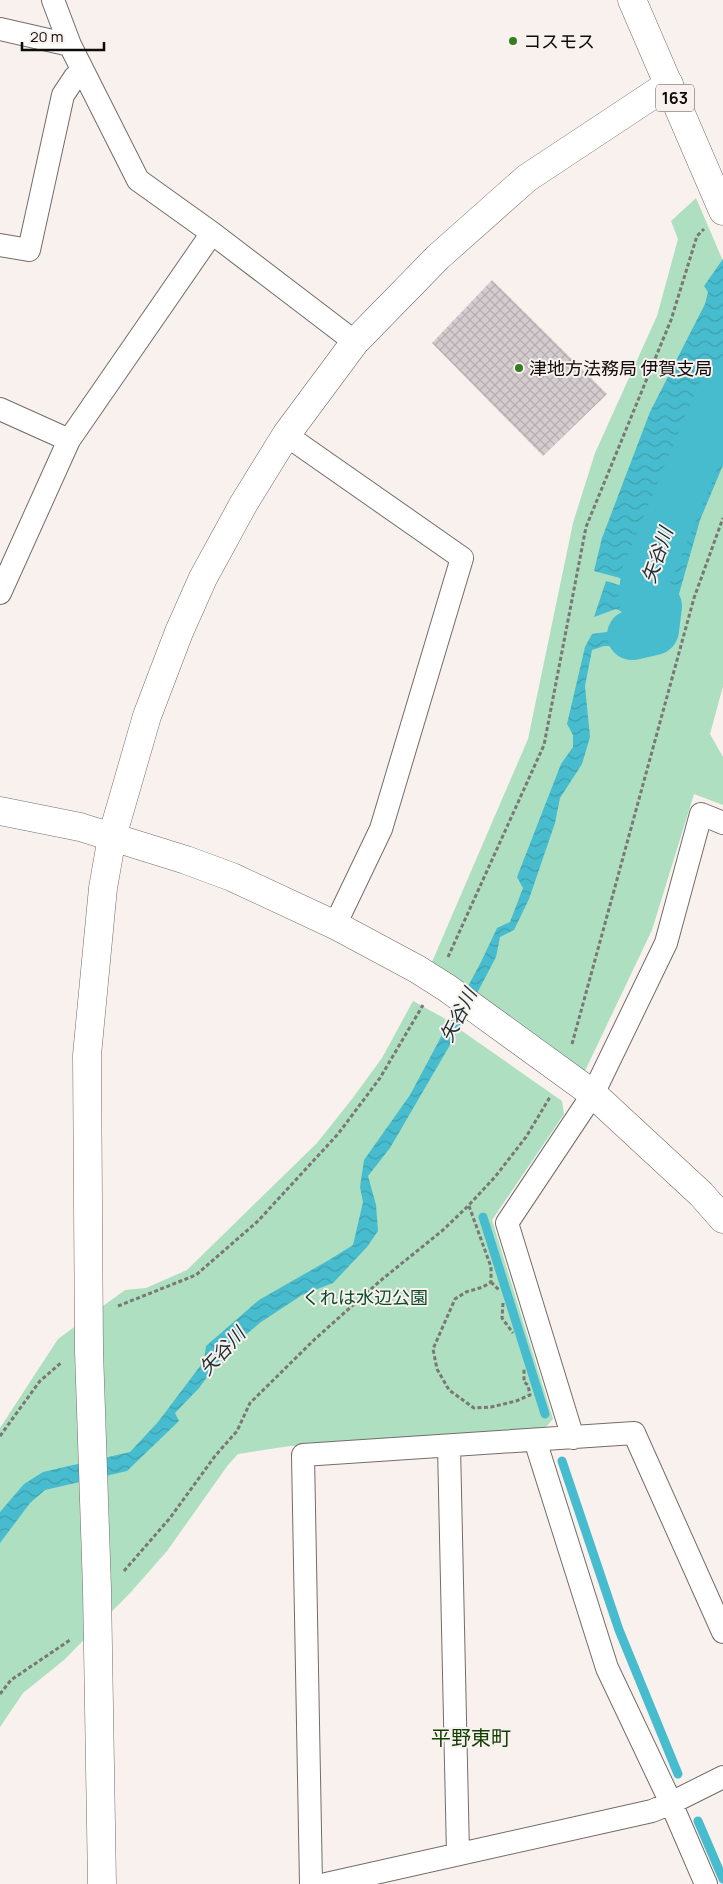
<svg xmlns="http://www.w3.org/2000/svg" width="723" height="1884" font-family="Manrope,'Noto Sans JP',sans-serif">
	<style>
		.green { fill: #addfc0 }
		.water { fill: url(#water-waves) }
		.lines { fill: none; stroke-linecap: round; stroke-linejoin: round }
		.stream { stroke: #47bcce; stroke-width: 9 }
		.river { stroke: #47bcce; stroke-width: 50 }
		.building { fill: url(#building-cross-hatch) }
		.street-casing { stroke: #736d6a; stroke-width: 24 }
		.secondary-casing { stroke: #736d6a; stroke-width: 29 }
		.highway-casing { stroke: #736d6a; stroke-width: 29 }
		.path { stroke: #7b7774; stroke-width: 3; stroke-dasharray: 4 2.5; stroke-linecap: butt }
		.street { stroke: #fff; stroke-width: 22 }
		.secondary { stroke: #fff; stroke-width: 28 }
		.highway { stroke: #fff; stroke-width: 28 }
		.poi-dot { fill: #357d22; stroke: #f8f1ed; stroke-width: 2 }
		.labels { text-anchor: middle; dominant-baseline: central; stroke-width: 4; stroke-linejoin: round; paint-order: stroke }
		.shield { fill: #f8f1ed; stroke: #54514f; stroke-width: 1 }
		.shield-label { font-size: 16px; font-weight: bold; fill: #0e0c0b }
		.poi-label { font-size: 18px; fill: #0e0c0b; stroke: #f8f1ed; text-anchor: start }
		.park-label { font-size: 18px; fill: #0a4c2e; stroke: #f8f1ed }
		.water-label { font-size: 19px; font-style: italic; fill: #1a2f32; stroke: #f8f1ed }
		.quarter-label { font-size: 20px; fill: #124004; stroke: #f8f1ed }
	</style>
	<defs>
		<pattern id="water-waves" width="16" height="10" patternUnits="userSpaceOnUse" patternTransform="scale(1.25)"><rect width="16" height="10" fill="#47bcce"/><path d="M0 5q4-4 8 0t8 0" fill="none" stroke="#3da0b0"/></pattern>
		<pattern id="building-cross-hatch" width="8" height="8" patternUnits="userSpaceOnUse" patternTransform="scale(1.25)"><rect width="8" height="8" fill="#d4ccce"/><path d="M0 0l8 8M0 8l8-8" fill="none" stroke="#b5aeb0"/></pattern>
	</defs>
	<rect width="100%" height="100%" fill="#f8f1ed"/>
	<path class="green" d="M696 198 723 261V686L710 734 723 757V805L694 794 652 930 584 1073 429 969 528 739 573 523 595 453 657 316 678 239 671 221Z
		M413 1001 442 1017 562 1101 564 1114 492 1220 553 1419 545 1428 290 1446 238 1454 228 1465 167 1551 131 1592 64 1660 23 1693 0 1727V1428L58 1339 125 1290 146 1288 187 1270 317 1143 352 1099 382 1058Z"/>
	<path class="water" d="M723 259V465L700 520 679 594 594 571 602 538 650 412 705 304 708 292 704 286Z
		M606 581 668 600 659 639 641 647 604 646 592 650 585 686 590 737 582 764 560 798 555 823 529 899 514 930 500 937 496 957 450 1045 390 1148 368 1176 376 1205 378 1231 367 1247 333 1283 302 1295 261 1322 226 1351 199 1388 175 1413 179 1421 127 1471 45 1490 30 1503 0 1543V1512L24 1484 43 1472 130 1452 158 1422 204 1361 206 1346 259 1300 329 1260 353 1245 363 1202 360 1187 364 1160 410 1095 481 962 497 928 510 922 523 888 517 877 561 764 573 747V735L567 724 585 647 592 634 621 630 643 623 645 614H627L616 609 594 617Z"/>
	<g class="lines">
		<path class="stream" d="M483 1217 545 1414
			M562 1461 619 1630 678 1774
			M698 1821 723 1879"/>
		<path class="river" d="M632 635 654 630 657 606 643 599 646 576 723 390"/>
	</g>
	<path class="building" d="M492 280 607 394 543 456 432 343Z"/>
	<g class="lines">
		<defs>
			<path id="street" d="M53 0 70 45 138 180 212 233 355 342
				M0 29 70 45
				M0 245 29 250 63 95 75 77 83 71
				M0 409 69 440
				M286 435 462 558 381 829 335 925
				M0 593 69 440 212 233
				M573 1438 507 1223 593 1094 666 943 701 814 723 823
				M535 1440 607 1668 671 1803 706 1884
				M449 1446 458 1854
				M311 1884 303 1455 634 1433 723 1632
				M326 1884 652 1811 671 1803 723 1777"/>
			<path id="secondary" d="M0 811 80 827 186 860 232 877 335 925 417 969 447 988 593 1094 701 1194 723 1219
				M102 1884 97 1589 89 1351 87 1055 103 888 112 837 147 716 179 632 203 578 244 503 286 435 355 342 438 257 527 178 669 84"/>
			<path id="highway" d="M632 0 723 211"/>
		</defs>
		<use href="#street" class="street-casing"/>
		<use href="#secondary" class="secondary-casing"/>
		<use href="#highway" class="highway-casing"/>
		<path class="path" d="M448 957 544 745 586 527 671 320 697 236 704 229
			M572 1044 694 598 723 518
			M469 1206 491 1267V1282L483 1287 466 1292 455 1299 433 1349 437 1369 449 1390 474 1408 491 1407 516 1401 530 1395 528 1385 524 1382V1369
			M491 1282 499 1290
			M503 1303 502 1318 513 1333
			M118 1306 196 1275 258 1221 338 1134 380 1078 423 1005
			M0 1436 40 1381 62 1362
			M124 1571 170 1518 215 1456 237 1431 250 1403 315 1339 380 1281 443 1230 468 1206 495 1177 526 1137 550 1097
			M0 1694 11 1680 70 1640"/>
		<use href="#street" class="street"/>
		<use href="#secondary" class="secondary"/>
		<use href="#highway" class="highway"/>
	</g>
	<g class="poi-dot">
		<circle cx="513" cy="41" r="5"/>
		<circle cx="519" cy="368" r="5"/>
	</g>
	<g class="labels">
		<rect class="shield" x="656" y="84.5" width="38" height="27" rx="4"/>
		<g class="shield-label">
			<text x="675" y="98">163</text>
		</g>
		<g class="poi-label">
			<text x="523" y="41">コスモス</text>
			<text x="529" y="368">津地方法務局 伊賀支局</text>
		</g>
		<g class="park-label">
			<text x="365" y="1297">くれは水辺公園</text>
		</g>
		<g class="water-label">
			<text transform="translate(657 555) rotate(-71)">矢谷川</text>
			<text transform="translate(458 1015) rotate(-63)">矢谷川</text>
			<text transform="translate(222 1351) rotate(-47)">矢谷川</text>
		</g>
		<g class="quarter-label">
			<text x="471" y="1737">平野東町</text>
		</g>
	</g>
	<path d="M22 42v8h82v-8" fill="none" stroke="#0e0c0b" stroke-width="2.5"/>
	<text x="30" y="42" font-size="15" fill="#0e0c0b" stroke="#f8f1ed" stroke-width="4" paint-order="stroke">20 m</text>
</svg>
